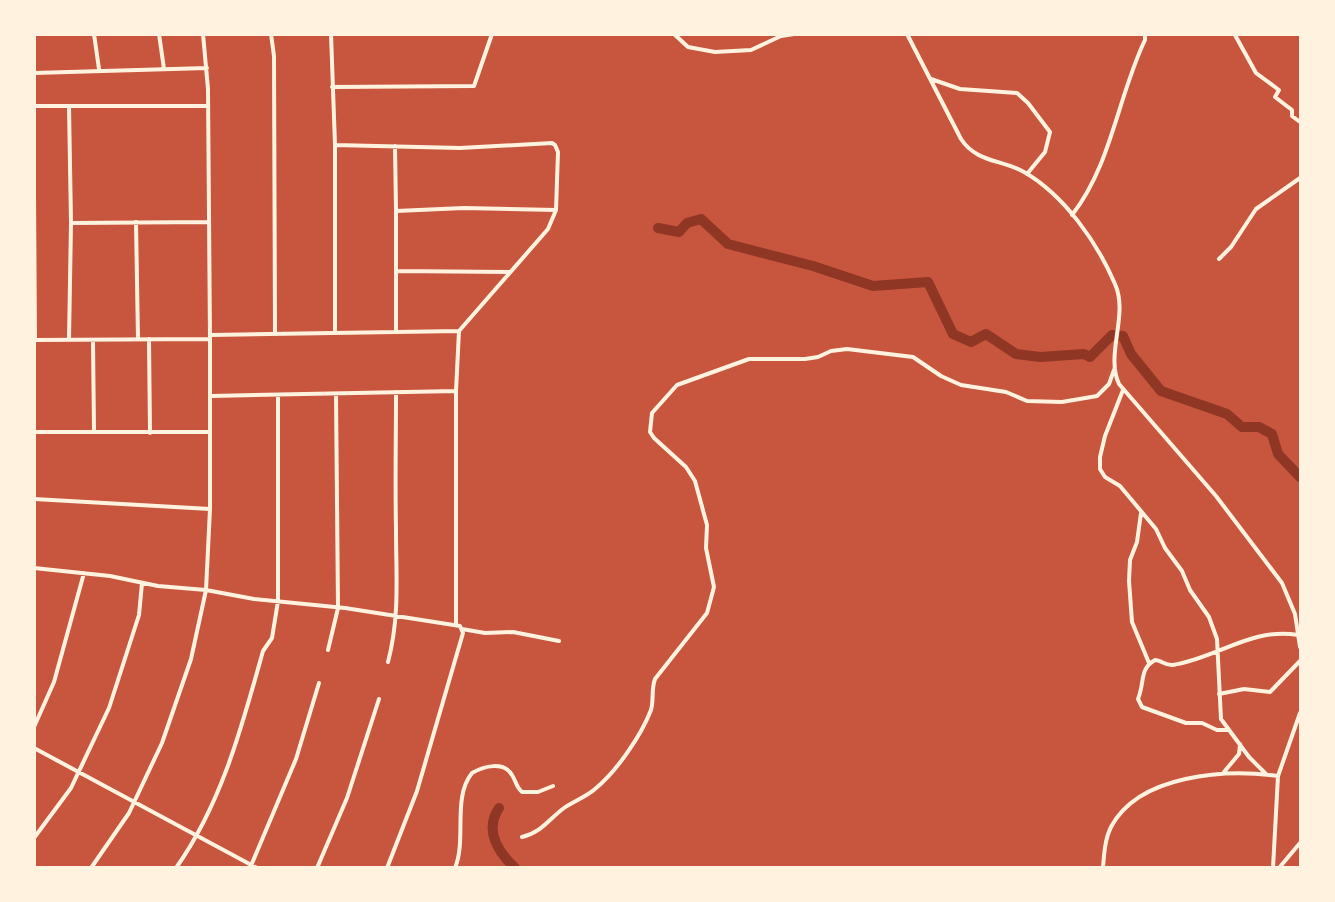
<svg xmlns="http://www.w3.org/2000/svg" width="1335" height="902" font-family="Ubuntu,sans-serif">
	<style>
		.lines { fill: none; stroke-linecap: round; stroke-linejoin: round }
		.river { stroke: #8f3625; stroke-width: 10 }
		.minor { stroke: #fff3e0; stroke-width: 4 }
	</style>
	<rect width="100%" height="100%" fill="#c8553d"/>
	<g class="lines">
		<path class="river" d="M658 228 679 232 687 223 701 219 728 244 813 266 873 286 928 282 953 334 971 342 986 334 1016 354 1040 357 1084 354 1090 357 1112 335 1123 336 1131 354 1161 391 1227 414 1242 427H1259L1272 434 1278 454 1300 477
			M499 808C484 830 498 852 515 868"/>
		<path class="minor" d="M94 34 99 69
			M159 34 164 69
			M271 34 274 56 275 333
			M331 34 335 145V333
			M674 34 688 47 715 52 751 50 781 36 794 34
			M907 34 961 139C977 163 1001 159 1024 172 1064 195 1097 242 1115 284 1129 315 1105 354 1119 384L1216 496 1282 583 1295 614 1300 647
			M1235 35 1256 73 1279 90 1275 97 1292 110V116L1300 122
			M34 73 207 68
			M931 79 960 89 1017 93 1028 103 1050 132 1045 152 1027 174
			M332 87 474 86 492 34
			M34 106H208
			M69 106 71 223
			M335 145 460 148 552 143 555 145 558 152 556 210
			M395 146 396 211
			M34 194 35 340
			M1072 215C1111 166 1118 96 1145 40V34
			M136 222 138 339
			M1219 259 1231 247 1256 209 1300 178
			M397 271 509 272
			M396 332V211L464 208 556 210 548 229 459 331 456 391V624
			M210 335 459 331
			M149 339 150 433
			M34 340 210 339
			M69 340 71 223 209 222
			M93 340 94 432
			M1123 390 1105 436 1100 457V469L1105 477 1120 486 1156 529 1165 548 1182 571 1190 590 1209 617 1217 639 1221 719 1249 757 1266 774
			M211 396 456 391
			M34 432H210
			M34 499 210 509
			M1141 513 1137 542 1130 560 1129 581 1132 622 1149 663
			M34 568 110 576 158 586 206 590 254 599 345 608 460 626 463 633 417 791 387 868
			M462 629 485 633 513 632 559 641
			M328 650 338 608 336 394
			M388 662C400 616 396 576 396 530 395 484 396 438 396 392
			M1219 694 1244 689 1270 692 1300 661
			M34 727 54 682 84 573
			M1229 730H1217L1202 723H1186L1142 707 1138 699C1145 682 1139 669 1155 660 1161 660 1166 666 1173 665 1217 658 1252 627 1298 635
			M34 748 257 868
			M1224 772 1239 754 1240 744
			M522 837C541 833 549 819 564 808 574 801 586 797 595 789 616 772 641 736 651 710 654 700 651 690 655 679L707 613 714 587 706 548 707 525 695 481 686 467 654 438 650 432 652 413 677 385 749 359H805L818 357 831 351 847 349 913 357 941 376 961 385 1006 392 1027 401 1062 402 1097 396 1109 384 1114 370
			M34 838 71 788 109 708 139 615 142 583
			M91 868 129 813 162 743 191 659 206 590 210 509V339L208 89 203 34
			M176 868C222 803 242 726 263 651L272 638 278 601V395
			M250 868 296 759 319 683
			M317 868 347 798 379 699
			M455 868C467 839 452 798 472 773 484 766 504 761 512 775 516 781 516 787 522 792H538L553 786
			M1103 868C1104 854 1105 839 1111 827 1139 774 1226 769 1278 776
			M1273 868 1278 776 1300 713
			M1279 868 1300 843"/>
	</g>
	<rect width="1335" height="902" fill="none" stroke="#fff3e0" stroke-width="72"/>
</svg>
